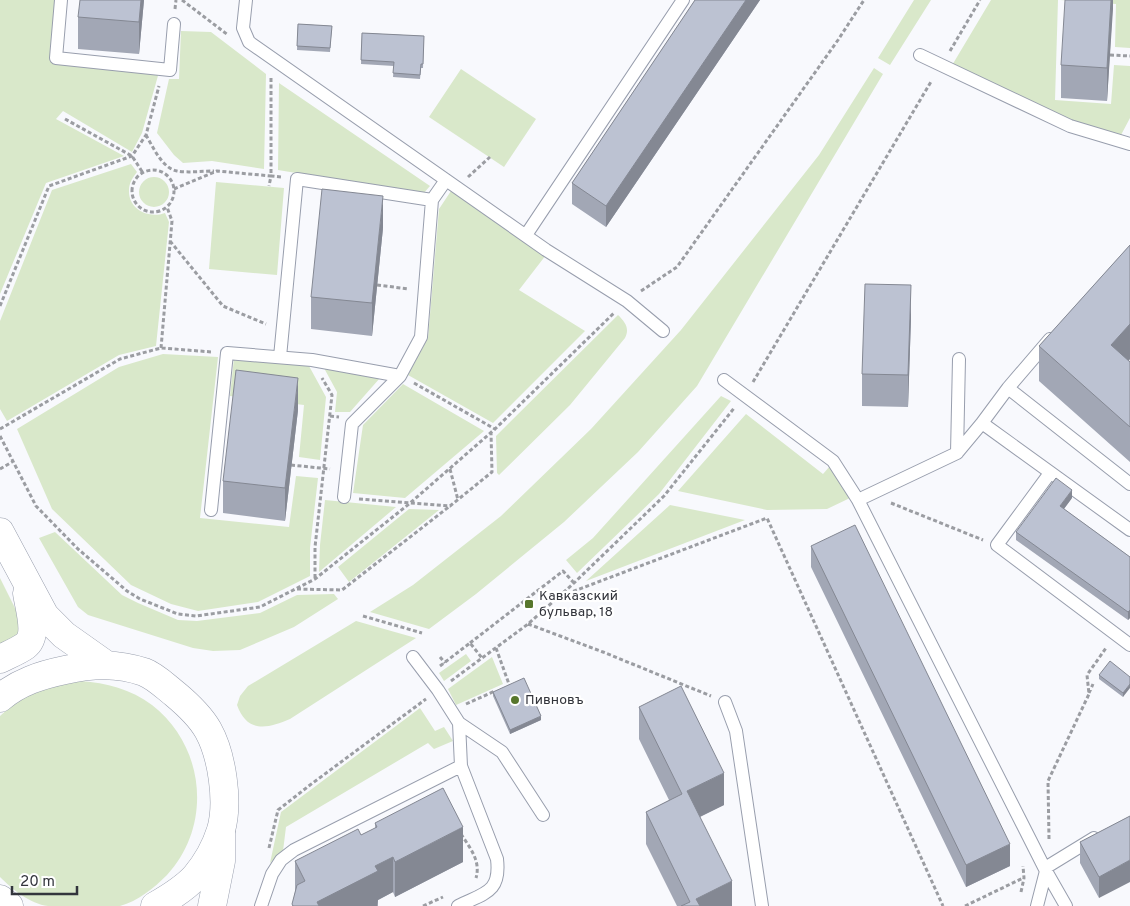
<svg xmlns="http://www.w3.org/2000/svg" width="1130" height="906" font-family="Overpass,sans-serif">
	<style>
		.green { fill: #d9e8ca }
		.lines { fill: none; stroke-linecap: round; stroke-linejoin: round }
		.lane-casing { stroke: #989ead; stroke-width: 14 }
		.secondary-casing { stroke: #989ead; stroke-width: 29 }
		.primary-casing { stroke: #989ead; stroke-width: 29 }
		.path { stroke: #9b9da2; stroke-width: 3; stroke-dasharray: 4 2.5; stroke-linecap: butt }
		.lane { stroke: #fff; stroke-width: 12 }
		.secondary { stroke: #fff; stroke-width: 28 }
		.primary { stroke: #fff; stroke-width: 28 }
		.wall { fill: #a2a7b5 }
		.shaded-wall { fill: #848893 }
		.building { fill: #bcc2d2; stroke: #848893 }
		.poi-dot { fill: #57762c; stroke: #fff; stroke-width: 2 }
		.labels { text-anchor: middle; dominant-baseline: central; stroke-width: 4.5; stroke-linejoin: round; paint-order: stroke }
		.poi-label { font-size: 14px; fill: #33353c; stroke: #fff; text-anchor: start }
	</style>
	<rect width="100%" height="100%" fill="#f8f9fd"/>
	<path class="green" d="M0 0H56L51 62 159 72 142 133 132 152 63 111 56 119 124 156 46 183 0 294Z
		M914 0H931L890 65 878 58Z
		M991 0H1058L1055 100 1111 104 1114 65 1130 66V118L1121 135 1074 122 951 67Z
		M1060 0H1130V48L1115 47 1116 4Z
		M181 31 211 32 266 74 264 169 212 161 183 163 174 155 157 133 169 79H179Z
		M874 68 883 74 697 386 638 452 564 522 476 594 429 629 370 612 413 585 501 516 591 429 681 330 819 155Z
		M461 69 536 119 504 167 429 117Z
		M279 83 430 186 423 194 278 170Z
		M131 164 137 172C133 177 129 183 129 190 128 210 149 219 165 213L169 222 156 346 119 355 7 421 0 409V321L52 190Z
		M139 192a15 15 0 1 1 30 0a15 15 0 1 1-30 0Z
		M216 182 284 188 277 275 209 269Z
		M451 191 546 255 519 290 585 331 493 423 408 375 428 338 439 209Z
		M618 315C625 322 630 328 625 338L570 405 499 475 497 473 496 436Z
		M163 354 218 357 200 518 289 527 296 476 318 478 310 548V576L258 602 198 611 171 604 131 585 52 509 17 429 119 367Z
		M234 358 309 366 326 397 320 460 299 457 304 405 230 396Z
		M324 368 380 378 350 412H335L337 392Z
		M403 384 484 431 405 498 353 493 363 425Z
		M721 396 731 401 659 494 577 573 566 560 593 538Z
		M746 414 823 474 830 466 850 498 827 509 767 510 678 491Z
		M325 500 396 507 319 572 320 545Z
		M670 505 745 520 586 581Z
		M409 509 439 510 349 582 338 567Z
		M55 532 122 595 138 603 178 620 197 621 260 613 297 595 334 594 338 599 294 627 240 650 213 651 193 648 88 615 78 607 39 538Z
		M0 578 22 622 24 631 0 651Z
		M356 621 416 638 290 719C267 729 247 733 237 705L240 696 248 686Z
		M466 654 471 661 444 681 439 673Z
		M492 657 503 684 456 705 448 689Z
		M81 681C106 683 131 689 152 705 205 746 213 825 167 875 154 888 138 901 120 906 108 906 94 906 82 906 71 906 59 906 48 906 30 904 12 889 0 877V716C24 694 49 685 81 681Z
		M420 708 435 731 444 727 453 741 434 749 428 743 286 827 283 851 270 863 281 812Z"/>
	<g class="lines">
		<defs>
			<path id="lane" d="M61 0 56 58 170 70 174 24
				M246 0 243 28 249 42 546 250 627 301 663 331
				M920 55 1070 126 1130 144
				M526 235 683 0
				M280 357 297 179 432 200
				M724 380 833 461 858 500 1046 871 1066 906
				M1008 388 1050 339
				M982 423 1008 388 1130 484
				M957 453 982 423 1130 530
				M1050 473 997 545 1130 645
				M344 497 352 424 400 376 421 337 432 200 446 180
				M858 500 957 453 959 359
				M211 510 227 353 312 360 400 376
				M413 657 438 690 459 723 461 766
				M725 702 736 731 762 906
				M459 723 502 752 543 815
				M1045 868 1094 838
				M261 906 272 874 281 860 294 850 461 766 497 859C501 893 484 893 458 906
				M1037 906 1046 871"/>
			<path id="secondary" d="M212 906 221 861V832"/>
			<path id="primary" d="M0 532 45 616 64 635 105 664
				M0 659C8 655 18 651 25 646 39 636 29 608 27 593
				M0 698C19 682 41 675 65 670 93 664 117 663 144 672 155 676 166 687 175 694 187 704 200 716 208 730 222 755 229 802 221 830 216 846 206 864 195 877 184 889 169 898 155 906
				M0 899 9 906"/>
		</defs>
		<use href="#lane" class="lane-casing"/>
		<use href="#secondary" class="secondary-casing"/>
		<use href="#primary" class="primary-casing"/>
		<path class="path" d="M182 0 228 35
			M175 9 176 0
			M950 51 980 0
			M1110 55 1130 56
			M271 78V176L281 177
			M65 119 132 156 143 173
			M146 135C153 147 162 168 177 171 187 173 204 171 214 171
			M132 191a21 21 0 1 1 42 0a21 21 0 1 1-42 0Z
			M468 177 490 157
			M174 189 217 171 271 176 269 186
			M170 241 223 306 266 324
			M377 285 409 289
			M641 291 677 267 838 40 864 0
			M0 306 49 186 132 156 146 135 159 86
			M161 348 172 221 167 207
			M753 382 932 80
			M414 383 495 429
			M330 416 339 417
			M0 429 120 359 161 348 212 352
			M0 436 36 506 78 549 127 591 140 599 178 614 196 616 260 607 315 579 409 504 495 429 615 312
			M291 465 330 469
			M0 469 12 462
			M450 469 458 500
			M359 499 450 506 492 472 491 433
			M891 503 983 540
			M315 578V547L332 395 322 378
			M297 589 342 590 450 506
			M561 596 767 518 943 906
			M363 616 422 633
			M528 624 603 652 711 696
			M470 643 563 571 574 583
			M496 648 510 687
			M440 657 445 663
			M440 666 470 643 482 658
			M451 681 528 624 574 583 664 496 735 407
			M1089 693 1093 684
			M466 704 495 691
			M461 834C470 848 481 861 476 878
			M1049 839 1048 781 1089 694 1087 675 1106 648
			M269 848 278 810 310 785 426 699
			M1021 892 1024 878 1023 866
			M423 906 443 897
			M965 906 1023 878"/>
		<use href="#lane" class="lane"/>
		<use href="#secondary" class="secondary"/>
		<use href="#primary" class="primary"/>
	</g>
	<path class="wall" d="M144 0 139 54 78 49V17Z
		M695 0H760L606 227 572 204V183Z
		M1113 0 1107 101 1061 98V65Z
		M298 24 332 26 330 52 297 50Z
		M362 33 424 36 423 68H421L420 79 393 77 394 66 361 64Z
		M383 228 372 336 311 329V297Z
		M1130 245V359L1129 360 1130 362V462L1039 381V346Z
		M911 318 908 407 862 406V374Z
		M298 410 285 521 223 513V481Z
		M1072 498 1064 509 1130 557V618L1128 620 1016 540V532Z
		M811 546 1010 866 966 887 811 567Z
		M1099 675 1130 677 1123 697 1099 679Z
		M493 692 541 720 510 734 493 696Z
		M639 707 724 805 700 817 732 906H677L646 844V812L669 800 639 739Z
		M1130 816 1099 898 1080 863V842Z
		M375 823 463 862 395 897 393 892 378 900V906H292L295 892V861L361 835 375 829Z"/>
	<path class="shaded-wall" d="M141 0H144L139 54V22Z
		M746 0H760L606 227V206Z
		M1111 0H1113V9L1107 101V68Z
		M383 196V228L372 336V303Z
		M911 285V318L908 407V375Z
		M1130 324V359L1111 380V345Z
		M298 378V410L285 521V488Z
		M1072 490V498L1060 514V506Z
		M1130 610V618L1128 620V612Z
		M1130 684V688L1123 697V693Z
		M541 716V720L510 734V730Z
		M724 773V805L687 823V791Z
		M463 827V862L395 897V862Z
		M1010 844V866L966 887V865Z
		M393 857V892L378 900 377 906H317V902L375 866Z
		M1130 860V882L1099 898V877Z
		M732 881V906H696V899Z"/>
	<path class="building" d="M80 0H141L139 22 78 17Z
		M695 0H746L606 206 572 183Z
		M1065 0H1111L1107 68 1061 65Z
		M298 24 332 26 330 48 297 46Z
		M362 33 424 36 423 64H421L420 75 393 73 394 62 361 60Z
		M322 189 383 196 372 303 311 297Z
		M1130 245V324L1111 345 1130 362V427L1039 346Z
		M865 284 911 285 908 375 862 374Z
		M236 370 298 378 285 488 223 481Z
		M1056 478 1072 490 1060 506 1130 557V610L1128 612 1016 532Z
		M855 525 1010 844 966 865 811 546Z
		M1110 661 1130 677V684L1123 693 1099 675Z
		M524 678 541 716 510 730 493 692Z
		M681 686 724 773 687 791 732 881 696 899 700 906H681L690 902 646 812 682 794 639 707Z
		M443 788 463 827 395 862 393 857 375 866 378 871 317 902 319 906H293L292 904 297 885 305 881 295 861 358 829 361 835 377 827 375 823Z
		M1130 816V860L1099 877 1080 842Z"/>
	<g class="poi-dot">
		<rect x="524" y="599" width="10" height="10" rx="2.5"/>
		<circle cx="515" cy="700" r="5"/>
	</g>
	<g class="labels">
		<g class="poi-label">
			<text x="539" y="596">Кавказский<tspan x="539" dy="16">бульвар, 18</tspan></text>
			<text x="525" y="700">Пивновъ</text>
		</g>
	</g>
	<path d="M12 886v8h65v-8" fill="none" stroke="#33353c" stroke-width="2.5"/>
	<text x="20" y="886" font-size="15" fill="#33353c" stroke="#ffffff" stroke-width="4" paint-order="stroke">20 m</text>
</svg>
